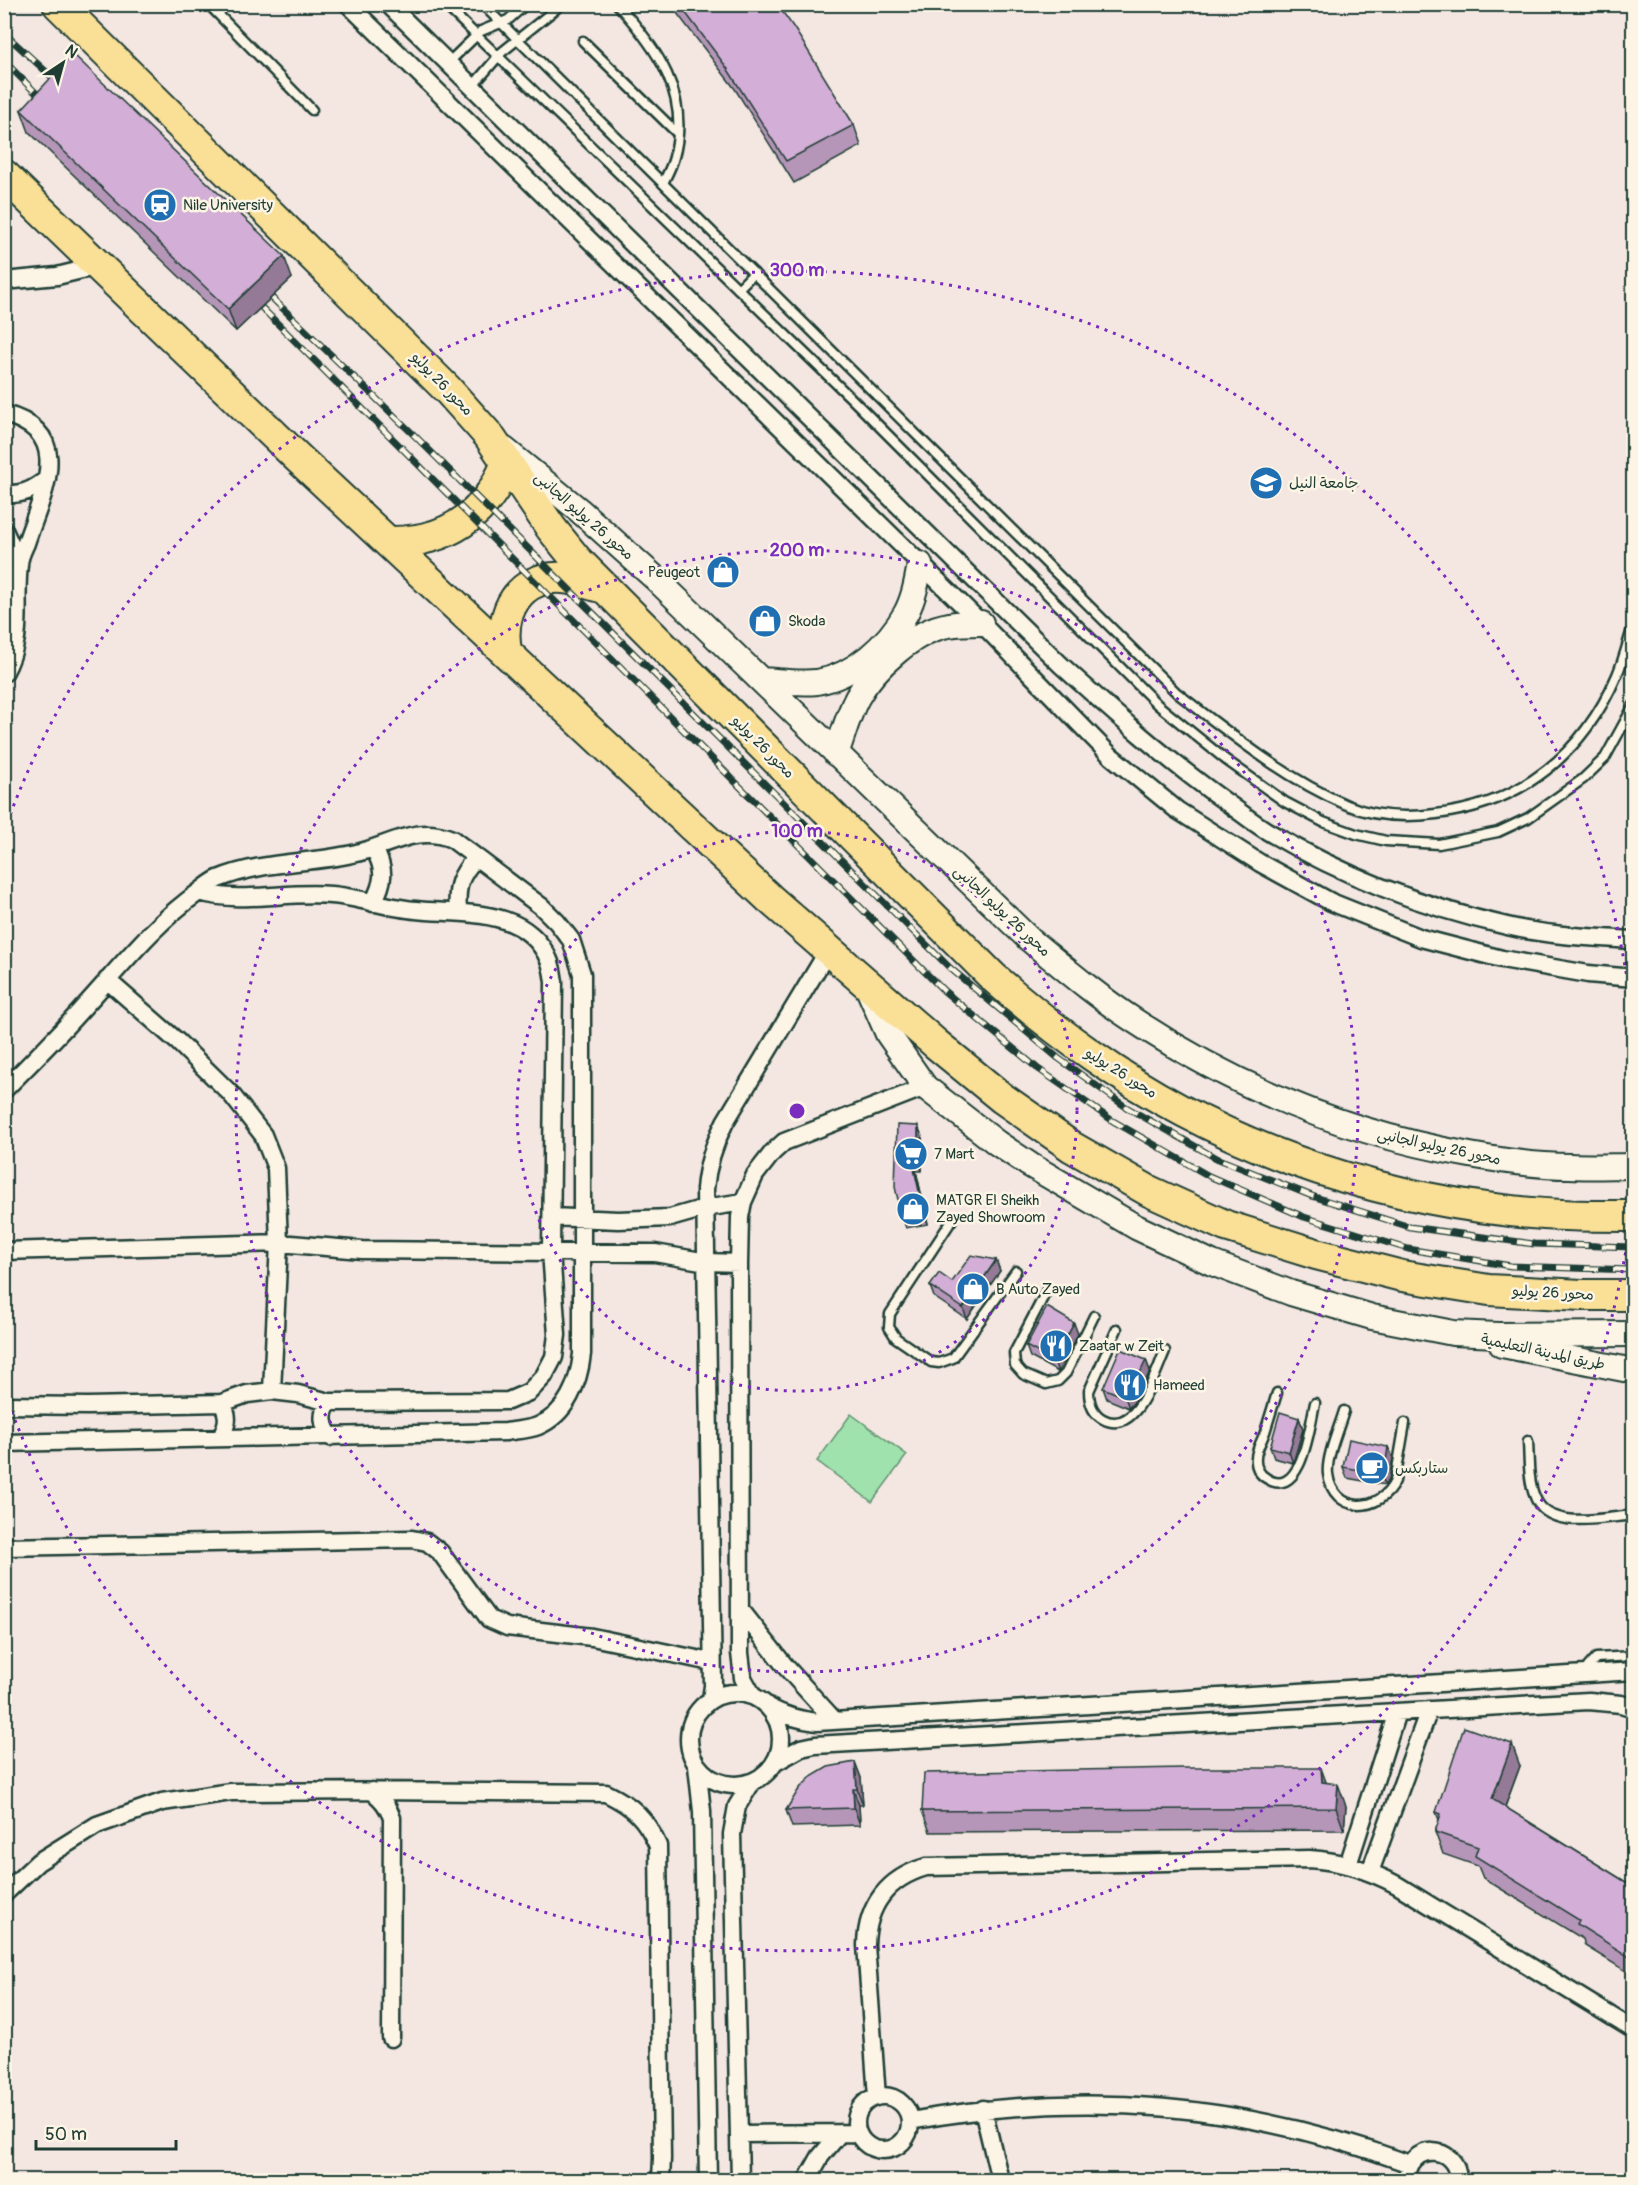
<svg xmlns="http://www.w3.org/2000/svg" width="1638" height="2185" font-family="Pangolin,'Playpen Sans Arabic',sans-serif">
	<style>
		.green { fill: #a0e2ad; stroke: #609070; stroke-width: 1.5 }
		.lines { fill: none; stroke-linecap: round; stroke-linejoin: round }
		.lane-casing { stroke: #1f3d34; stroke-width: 13 }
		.street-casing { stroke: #1f3d34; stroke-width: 21 }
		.secondary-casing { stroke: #1f3d34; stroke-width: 28 }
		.highway-casing { stroke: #1f3d34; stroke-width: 34 }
		.lane { stroke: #fcf5e5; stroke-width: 8 }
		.street { stroke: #fcf5e5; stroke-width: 16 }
		.secondary { stroke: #fcf5e5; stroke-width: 24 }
		.highway { stroke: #fadf96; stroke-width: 30 }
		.rail-casing { stroke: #1f3d34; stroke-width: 7 }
		.rail { stroke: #fcf5e5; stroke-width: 4.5; stroke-dasharray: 14; stroke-linecap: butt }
		.wall { fill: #b596b8; stroke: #1f3d34; stroke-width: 1.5 }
		.shaded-wall { fill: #947a96; stroke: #1f3d34; stroke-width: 1.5 }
		.building { fill: #d3aed6; stroke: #1f3d34; stroke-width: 1.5 }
		.ring { fill: none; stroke: #7b2cbf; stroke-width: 3; stroke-dasharray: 3 6 }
		.labels { text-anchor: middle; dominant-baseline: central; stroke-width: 5; stroke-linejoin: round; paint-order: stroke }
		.poi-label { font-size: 15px; fill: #1f3d34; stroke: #fcf5e5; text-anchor: start }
		.street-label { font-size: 15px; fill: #1f3d34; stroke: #fcf5e5 }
		.centre { fill: #7b2cbf; stroke: #fcf5e5; stroke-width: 3 }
		.ring-label { font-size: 18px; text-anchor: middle; font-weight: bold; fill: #7b2cbf; stroke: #fcf5e5; stroke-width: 5; stroke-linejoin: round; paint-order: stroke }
	</style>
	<rect width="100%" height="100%" fill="#f4e7e2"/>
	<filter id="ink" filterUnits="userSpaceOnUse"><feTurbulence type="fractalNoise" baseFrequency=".0167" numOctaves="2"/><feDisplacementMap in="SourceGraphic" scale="12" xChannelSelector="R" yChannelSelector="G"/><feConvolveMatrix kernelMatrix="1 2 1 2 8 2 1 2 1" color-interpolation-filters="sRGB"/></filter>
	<g filter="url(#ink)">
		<path class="green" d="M851 1414 907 1455 872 1502 817 1461Z"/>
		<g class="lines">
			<defs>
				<path id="lane" d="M212 4 213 9 312 110
					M444 4 852 399 1158 705 1226 760 1285 802 1323 822 1356 834 1386 841 1439 844 1498 832 1528 818 1583 779 1605 758 1634 705
					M482 4 1177 693C1231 734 1284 778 1347 805 1375 817 1406 818 1436 814 1522 804 1583 754 1617 675 1624 659 1628 641 1634 623
					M617 4C657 48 691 95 674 157 672 166 667 175 663 183
					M583 41 677 133
					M447 64 481 31 508 20 526 4
					M471 88 502 52 562 4
					M738 289 754 273
					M952 1220 890 1314 889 1327 896 1338 931 1362 939 1363 953 1358 1016 1271
					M1047 1290 1014 1353 1015 1365 1023 1374 1046 1384 1058 1381 1066 1373 1094 1316
					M1117 1329 1089 1391C1089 1402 1092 1413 1103 1419 1137 1437 1155 1373 1165 1351
					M1277 1393C1273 1406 1269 1419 1265 1432 1262 1441 1256 1449 1256 1458 1255 1466 1259 1474 1266 1478 1302 1502 1310 1424 1315 1403
					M1344 1411C1339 1428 1326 1457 1328 1474 1333 1514 1380 1514 1395 1481L1405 1423
					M1528 1441C1529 1459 1528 1481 1535 1497 1548 1532 1605 1517 1634 1515
					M1588 1674V1667L1596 1658 1634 1656"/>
				<path id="street" d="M348 4 981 623 1111 756 1177 810 1260 863 1331 902 1421 938 1502 959 1588 974 1634 978
					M388 4 1061 665C1114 713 1167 760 1226 802 1239 811 1252 822 1267 831 1340 874 1423 907 1507 926 1548 936 1592 937 1634 940
					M4 281 57 276 98 266
					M4 414C77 433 42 494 26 543 23 550 19 557 19 565 14 604 25 636 4 673
					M4 494C23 495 33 490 47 479
					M4 530 19 563
					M373 903C384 882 386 870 374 849
					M458 912C456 885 460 876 476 857
					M107 980 178 1042 231 1094 263 1135 276 1168 279 1243 272 1391
					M4 1090C30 1064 56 1038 80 1011 118 970 153 924 199 892 205 888 211 882 218 879 261 861 307 864 352 854 388 847 415 824 452 839L542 907 557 922 571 940 582 974V1354C579 1382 567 1414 538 1426 528 1430 516 1430 506 1432L4 1443
					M552 1217 618 1220 670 1218 705 1208 743 1202
					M4 1251 279 1243 362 1250 655 1253 707 1262 739 1263
					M329 1402C320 1415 323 1425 330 1437
					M4 1405 88 1406 222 1403 247 1394 272 1391 298 1394 329 1402 508 1401 529 1392 544 1376 554 1357 557 1335 551 1251 554 982C553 975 552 966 549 960 526 906 462 915 416 910 387 908 360 897 331 895 286 891 242 904 199 892
					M221 1438C227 1424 230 1417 222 1403
					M4 1547 412 1539 427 1542 440 1552 489 1619 507 1627 592 1637 711 1662
					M740 1609 785 1666 834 1720
					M689 1739a46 46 0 1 1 92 0a46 46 0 1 1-92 0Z
					M753 1696 743 1678 740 1653 739 1263 740 1217 743 1202 755 1175 773 1152 784 1142 925 1087
					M711 1699 713 1686 705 1189C707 1165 714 1144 725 1122L828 951
					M768 1707C785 1716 799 1720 817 1722L1634 1671
					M774 1763 801 1748 815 1745 1589 1701 1621 1704 1634 1708
					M697 1766 702 1811 708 2180
					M372 1791C382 1799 388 1806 392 1818L391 2038
					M1348 1865 1397 1712
					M1370 1872 1429 1710
					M4 1894 38 1862 97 1825 162 1802 231 1792 372 1791 606 1793C633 1806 646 1818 658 1846L662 2158 661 2180
					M856 2123a27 27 0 1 1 54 0a27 27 0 1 1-54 0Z
					M877 2097 866 1945C867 1905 888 1878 926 1867L1309 1859C1341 1861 1369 1870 1397 1885L1634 2030
					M983 2109 1000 2180
					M910 2121C1086 2089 1243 2103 1410 2164
					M739 2134 858 2133
					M740 2180 732 1834 737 1806 752 1782
					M807 2180 820 2157 840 2133
					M1407 2180C1407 2142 1458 2143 1458 2180"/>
				<path id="secondary" d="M504 449 579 510 655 578 1030 940C1064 968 1098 997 1135 1021 1237 1088 1349 1134 1470 1155 1503 1161 1537 1166 1570 1166 1591 1167 1612 1166 1634 1166
					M762 680C780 681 799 684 817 682 854 676 888 645 906 613 914 598 917 581 920 564
					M836 754C843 735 848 715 857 698 873 668 915 630 949 625 959 623 970 623 981 623
					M866 984 888 1034 925 1087 997 1143 1030 1165 1136 1227 1212 1263 1291 1293 1372 1317 1453 1333 1498 1335 1634 1334
					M1502 1345 1634 1371"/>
				<path id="highway" d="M58 4 447 389 489 436 551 528 576 559 605 588 993 977C1025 1005 1058 1032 1093 1056 1215 1142 1363 1195 1511 1211 1552 1216 1593 1216 1634 1216
					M4 175 299 459 770 899 936 1044 1002 1098 1072 1147 1149 1191 1226 1226 1316 1254 1402 1276 1489 1290 1582 1295H1634
					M388 542C446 543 487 516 507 462
					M506 651C499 612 519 575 563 578 577 579 591 585 605 588"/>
			</defs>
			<use href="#lane" class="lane-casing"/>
			<use href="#street" class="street-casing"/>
			<use href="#secondary" class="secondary-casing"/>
			<use href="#highway" class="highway-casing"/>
			<use href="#lane" class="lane"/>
			<use href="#street" class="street"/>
			<use href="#secondary" class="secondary"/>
			<use href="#highway" class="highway"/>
			<defs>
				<path id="rail" d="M4 33 64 88
					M4 61 49 106
					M272 298 413 434 950 968 1058 1058 1126 1107 1216 1158 1312 1196 1410 1227 1534 1244 1634 1247
					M262 308 944 991 1037 1068 1113 1121 1209 1176 1304 1217 1408 1249 1511 1266 1634 1270"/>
			</defs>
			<use href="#rail" class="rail-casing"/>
			<use href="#rail" class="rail"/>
		</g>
		<path class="wall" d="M670 4H777L854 125 861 146 794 183 735 89Z
			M21 110 292 278 236 331 29 132Z
			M918 1126 922 1137V1171H916L928 1224 906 1228 902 1217Z
			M996 1260 1000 1271 967 1319 934 1297 930 1286 952 1282Z
			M1078 1334 1058 1372 1030 1357 1026 1346Z
			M1146 1360 1150 1371 1138 1397 1129 1408 1107 1399 1103 1388Z
			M1299 1418 1303 1429 1293 1463 1274 1458 1270 1447Z
			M1388 1447 1393 1458 1389 1479 1385 1485 1347 1478 1343 1467Z
			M855 1762 861 1778 863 1805H859L860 1825 792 1827 786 1810Z
			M1520 1766 1505 1807 1634 1887V1976L1585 1946 1583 1939 1483 1878 1478 1866 1443 1854 1435 1832 1439 1820 1436 1812Z
			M1327 1783 1346 1806 1344 1830 930 1832 922 1811Z"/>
		<path class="shaded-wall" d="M284 256 292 278 236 331 228 309Z
			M918 1126 922 1137V1171L918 1160Z
			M912 1160 916 1171 928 1224 924 1213Z
			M996 1260 1000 1271 967 1319 963 1308Z
			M1074 1323 1078 1334 1058 1372 1054 1361Z
			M1146 1360 1150 1371 1138 1397 1129 1408 1125 1397Z
			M1299 1418 1303 1429 1293 1463 1289 1452Z
			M1388 1447 1393 1458 1389 1479 1385 1485 1381 1474Z
			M1512 1744 1520 1766 1500 1820 1492 1799Z
			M855 1762 861 1778 863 1805 857 1789Z
			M1321 1768 1329 1790 1322 1782Z
			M1338 1784 1346 1806 1344 1830 1336 1808Z
			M853 1789 859 1805 860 1825 854 1808Z"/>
		<path class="building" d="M679 4H777L794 28 854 125 786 161 727 68Z
			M73 54 284 256 228 309 21 110Z
			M897 1125 918 1126V1160H912L924 1213 902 1217 895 1187Z
			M971 1255 996 1260 963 1308 930 1286 939 1273 952 1282Z
			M1047 1307 1074 1323 1054 1361 1026 1346Z
			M1120 1349 1146 1360 1134 1386 1125 1397 1103 1388Z
			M1280 1412 1299 1418 1289 1452 1270 1447Z
			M1349 1439 1388 1447 1385 1468 1381 1474 1343 1467Z
			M1464 1727 1512 1744 1492 1799 1634 1887V1960L1577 1924 1579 1920 1475 1856 1478 1847 1435 1832 1441 1814 1436 1812Z
			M855 1762 857 1789H853L854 1808 786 1810 799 1789 811 1777 828 1767Z
			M1184 1768H1321L1322 1782 1338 1784 1336 1808 922 1811 924 1773Z"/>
	</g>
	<g class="ring">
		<circle cx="797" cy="1111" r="280"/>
		<circle cx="797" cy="1111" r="561"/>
		<path d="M1633 1199A841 841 0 0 1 7 1399M7 823A841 841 0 0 1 1633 1023"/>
	</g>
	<defs>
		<symbol id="station-disc" viewBox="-11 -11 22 22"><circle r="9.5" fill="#1f6fb2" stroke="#fcf5e5"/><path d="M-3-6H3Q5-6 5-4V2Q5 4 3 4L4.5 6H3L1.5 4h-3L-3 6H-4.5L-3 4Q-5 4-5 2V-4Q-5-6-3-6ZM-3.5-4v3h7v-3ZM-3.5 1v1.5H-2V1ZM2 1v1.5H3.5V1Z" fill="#fff"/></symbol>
		<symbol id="university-disc" viewBox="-11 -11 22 22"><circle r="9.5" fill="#1f6fb2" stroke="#fcf5e5"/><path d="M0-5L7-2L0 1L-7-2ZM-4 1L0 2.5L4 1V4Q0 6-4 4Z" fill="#fff"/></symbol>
		<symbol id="shop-disc" viewBox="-11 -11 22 22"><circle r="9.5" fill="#1f6fb2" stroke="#fcf5e5"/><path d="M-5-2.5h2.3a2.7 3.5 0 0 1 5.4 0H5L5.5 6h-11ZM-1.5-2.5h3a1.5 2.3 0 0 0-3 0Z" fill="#fff"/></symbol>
		<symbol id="supermarket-disc" viewBox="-11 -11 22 22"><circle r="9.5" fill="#1f6fb2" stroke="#fcf5e5"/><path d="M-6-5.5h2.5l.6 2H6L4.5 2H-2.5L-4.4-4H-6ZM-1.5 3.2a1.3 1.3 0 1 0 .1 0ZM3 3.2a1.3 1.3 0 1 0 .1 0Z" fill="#fff"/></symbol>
		<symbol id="restaurant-disc" viewBox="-11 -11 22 22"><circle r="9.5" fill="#1f6fb2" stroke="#fcf5e5"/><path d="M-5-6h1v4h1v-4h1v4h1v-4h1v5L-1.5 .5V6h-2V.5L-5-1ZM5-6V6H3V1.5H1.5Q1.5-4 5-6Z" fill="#fff"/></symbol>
		<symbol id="cafe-disc" viewBox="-11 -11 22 22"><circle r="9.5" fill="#1f6fb2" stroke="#fcf5e5"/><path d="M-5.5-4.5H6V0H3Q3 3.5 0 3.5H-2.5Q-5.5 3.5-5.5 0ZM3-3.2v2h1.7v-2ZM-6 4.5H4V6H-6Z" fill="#fff"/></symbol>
	</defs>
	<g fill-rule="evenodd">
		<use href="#station-disc" x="141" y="186" width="38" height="38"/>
		<use href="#university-disc" x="1247" y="464" width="38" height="38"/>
		<use href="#shop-disc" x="704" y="553" width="38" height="38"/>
		<use href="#shop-disc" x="746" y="602" width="38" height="38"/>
		<use href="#supermarket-disc" x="892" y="1135" width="38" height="38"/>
		<use href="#shop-disc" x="894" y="1190" width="38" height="38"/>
		<use href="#shop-disc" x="954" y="1270" width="38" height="38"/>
		<use href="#restaurant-disc" x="1037" y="1327" width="38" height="38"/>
		<use href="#restaurant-disc" x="1111" y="1366" width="38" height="38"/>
		<use href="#cafe-disc" x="1353" y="1449" width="38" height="38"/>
	</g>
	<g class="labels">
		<g class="poi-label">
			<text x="183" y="205">Nile University</text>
			<text x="1289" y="483">جامعة النيل</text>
			<text x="700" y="572" text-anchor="end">Peugeot</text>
			<text x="788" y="621">Skoda</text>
			<text x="934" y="1154">7 Mart</text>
			<text x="936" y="1200">MATGR El Sheikh<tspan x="936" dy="17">Zayed Showroom</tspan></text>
			<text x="996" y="1289">B Auto Zayed</text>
			<text x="1079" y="1346">Zaatar w Zeit</text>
			<text x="1153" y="1385">Hameed</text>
			<text x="1395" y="1468">ستاربكس</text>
		</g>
		<g class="street-label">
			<text transform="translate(442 384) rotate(46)">محور 26 يوليو</text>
			<text transform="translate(584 516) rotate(41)">محور 26 يوليو الجانبى</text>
			<text transform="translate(763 747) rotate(45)">محور 26 يوليو</text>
			<text transform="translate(1002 911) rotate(43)">محور 26 يوليو الجانبى</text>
			<text transform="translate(1121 1073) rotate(32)">محور 26 يوليو</text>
			<text transform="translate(1439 1147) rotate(12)">محور 26 يوليو الجانبى</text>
			<text transform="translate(1553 1293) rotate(3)">محور 26 يوليو</text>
			<text transform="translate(1543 1352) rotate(12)">طريق المدينة التعليمية</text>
		</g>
	</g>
	<circle cx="797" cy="1111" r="9" class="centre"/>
	<g class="ring-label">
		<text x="797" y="276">300 m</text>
		<text x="797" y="556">200 m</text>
		<text x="797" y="837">100 m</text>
	</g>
	<rect width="1638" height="2185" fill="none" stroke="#fcf5e5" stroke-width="24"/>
	<rect x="12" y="12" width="1614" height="2161" fill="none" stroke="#1f3d34" stroke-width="2" filter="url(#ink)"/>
	<g transform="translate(63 63) rotate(36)" stroke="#fcf5e5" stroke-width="4.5" paint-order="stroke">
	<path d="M0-4.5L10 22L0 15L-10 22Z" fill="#1f3d34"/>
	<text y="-9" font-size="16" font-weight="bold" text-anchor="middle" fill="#1f3d34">N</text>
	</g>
	<path d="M36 2140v9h140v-9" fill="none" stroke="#1f3d34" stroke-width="3"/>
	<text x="45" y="2140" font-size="18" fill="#1f3d34" stroke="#fcf5e5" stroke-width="4.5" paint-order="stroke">50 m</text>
</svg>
